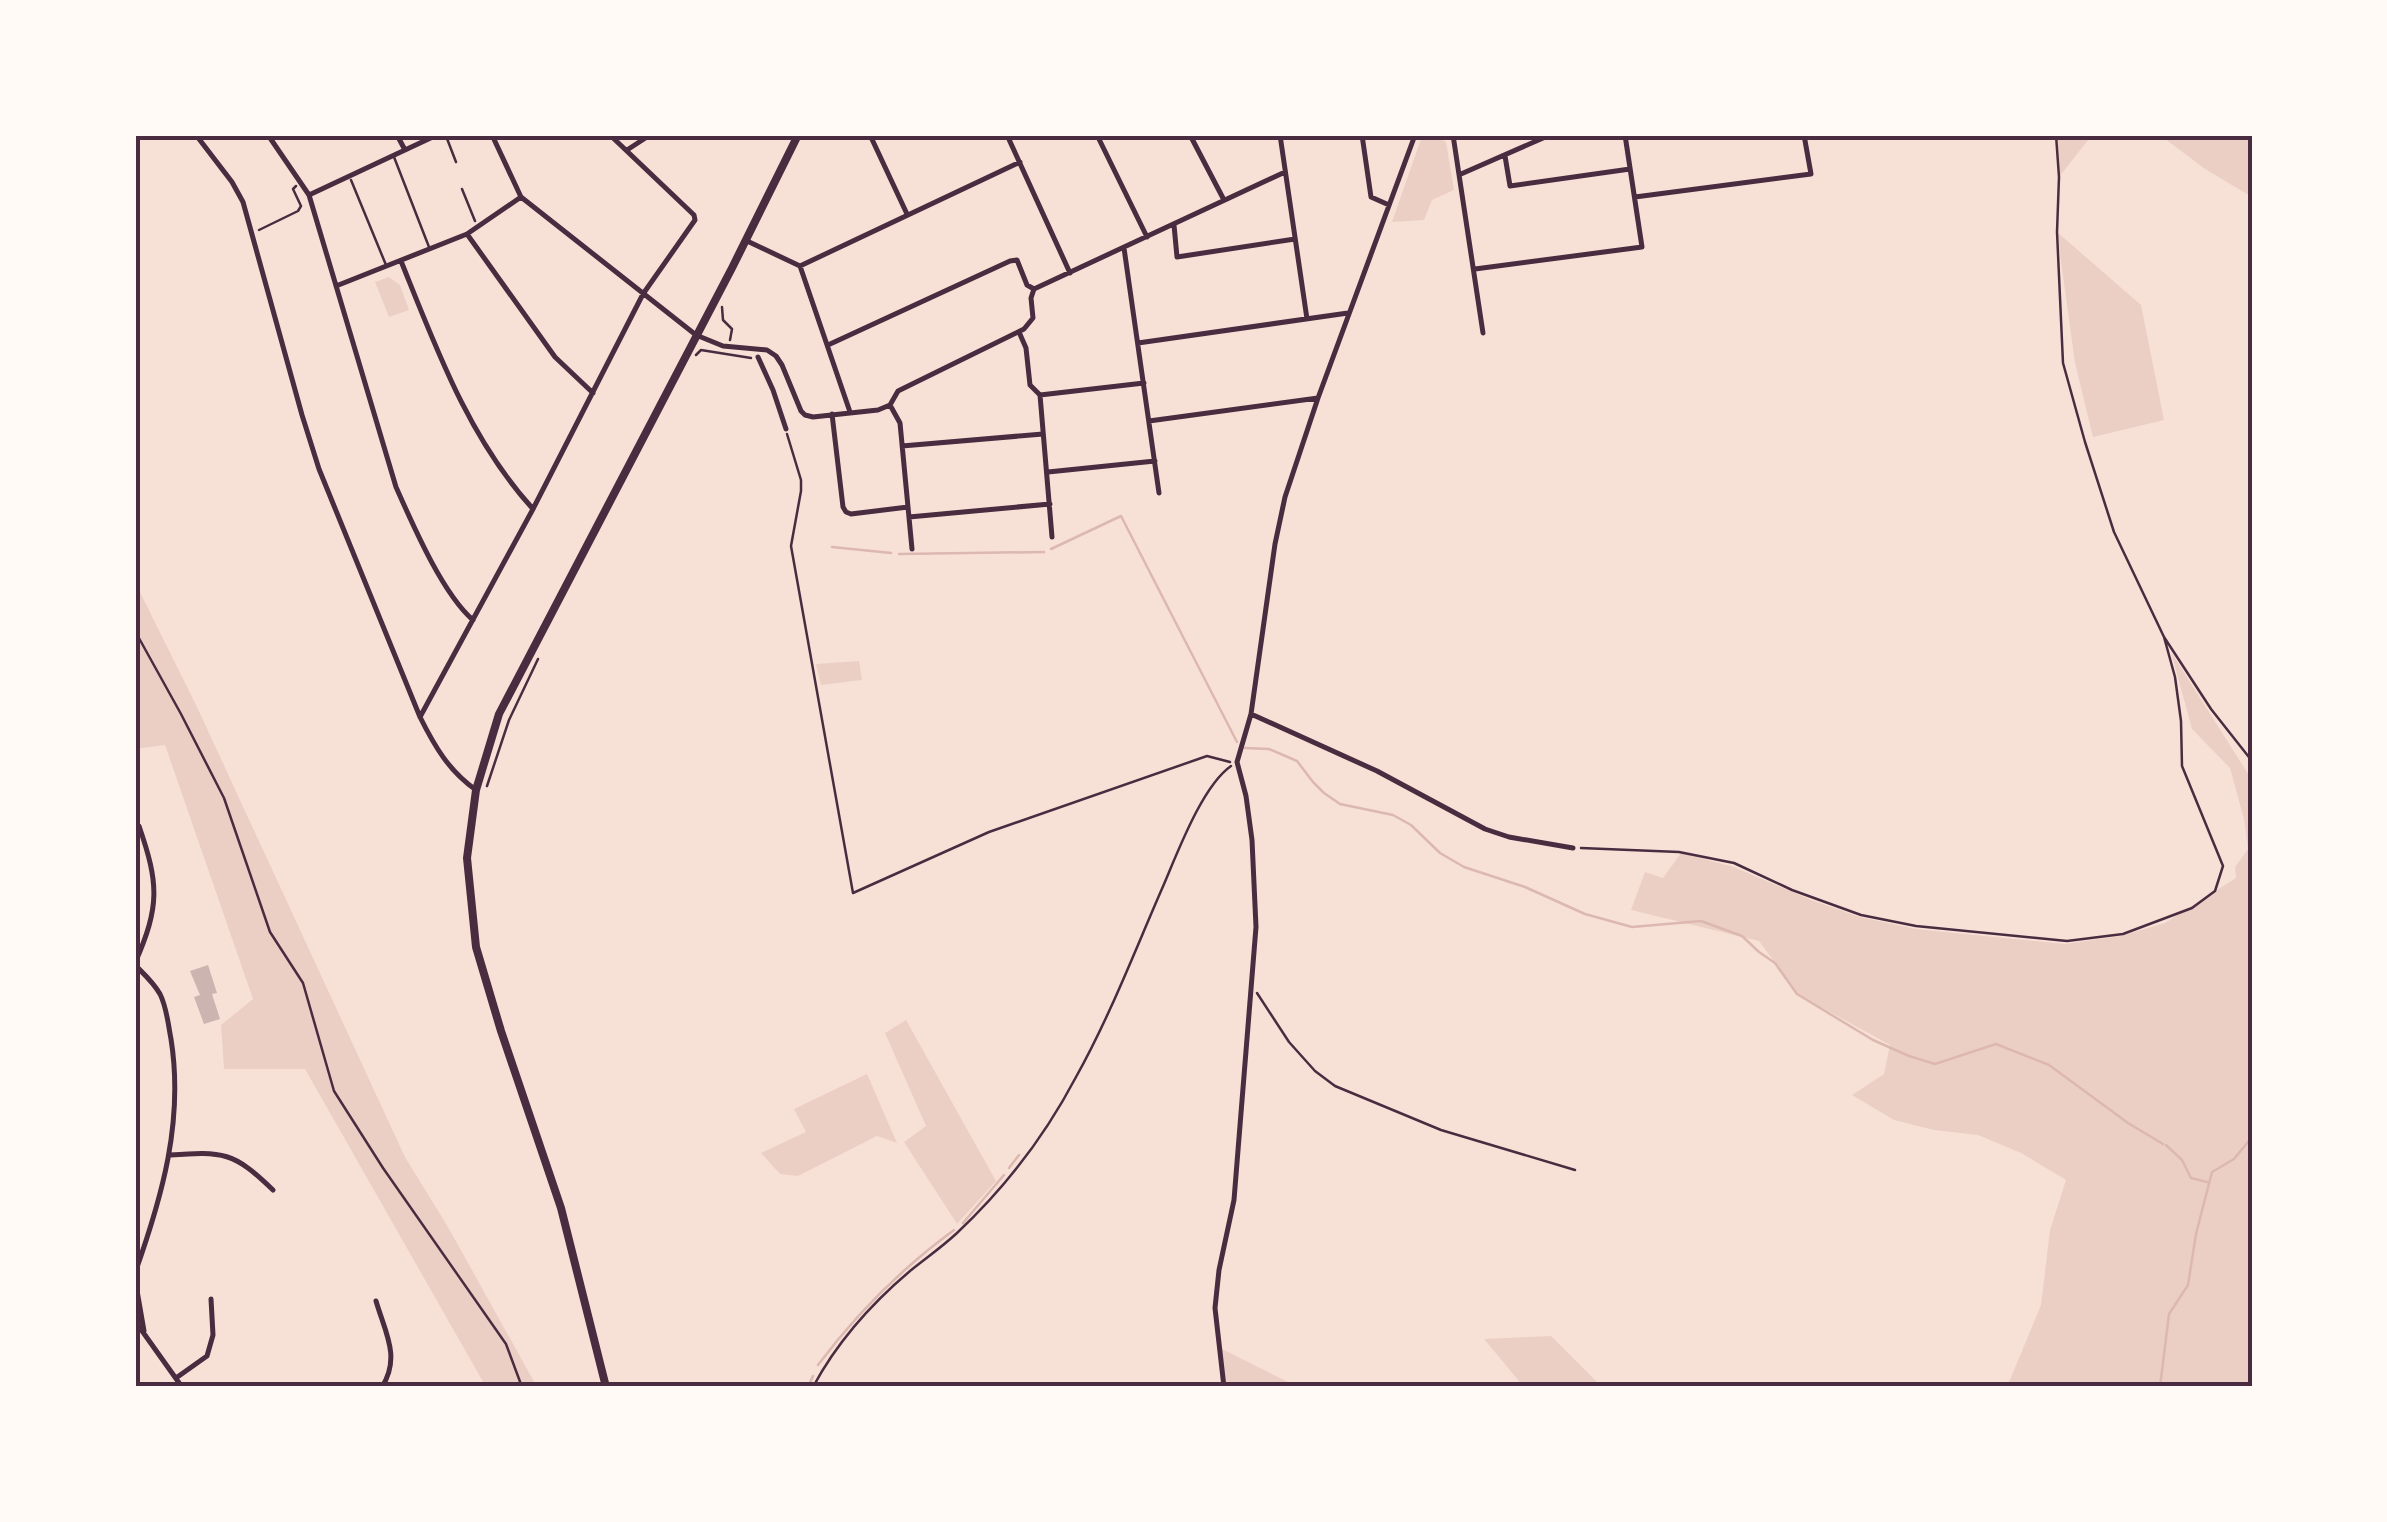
<svg xmlns="http://www.w3.org/2000/svg" width="2387" height="1522" font-family="Ubuntu,sans-serif">
	<style>
		.green { fill: #ebcfc5 }
		.lines { fill: none; stroke-linecap: round; stroke-linejoin: round }
		.stream { stroke: #dcb8b0; stroke-width: 2.5 }
		.building { fill: #ccb4b1 }
		.path { stroke: #4a2c40; stroke-width: 2.5 }
		.service { stroke: #4a2c40; stroke-width: 2.5 }
		.minor { stroke: #4a2c40; stroke-width: 5 }
		.secondary { stroke: #4a2c40; stroke-width: 8 }
		.neatline { fill: none; stroke: #4a2c40; stroke-width: 4 }
	</style>
	<rect width="100%" height="100%" fill="#f7e1d7"/>
	<path class="green" d="M1431 135 1446 142 1454 190 1432 200 1424 220 1392 222 1422 136Z
		M2056 135H2092L2059 177Z
		M2160 135H2252V197L2205 169Z
		M2057 232 2141 305 2164 420 2093 437 2075 363Z
		M389 277 400 285 409 310 389 317 375 282Z
		M135 582 197 707 405 1157 448 1227 537 1387H486L305 1069H224L221 1025 253 999 165 745 135 749Z
		M2171 652 2252 780V1387H2004L2010 1380 2041 1305 2050 1230 2066 1180 2021 1153 1978 1135 1934 1130 1894 1120 1852 1095 1884 1074 1890 1045 1799 995 1759 941 1631 910 1645 872 1663 878 1681 853 1734 867 1811 900 1860 917 1916 929 2065 944 2121 936 2165 923 2236 878 2235 867 2248 849 2244 819 2230 768 2192 729Z
		M859 661 862 680 821 685 816 664Z
		M906 1020 996 1181 957 1224 904 1142 926 1126 885 1033Z
		M867 1074 897 1143 877 1136 798 1176 780 1174 761 1153 806 1132 794 1109Z
		M1551 1336 1602 1387H1524L1484 1339Z
		M1218 1347 1298 1387H1224Z"/>
	<g class="lines">
		<path class="stream" d="M832 547 891 553
			M1051 549 1121 516 1237 742
			M899 554 1044 552
			M1245 748 1269 749 1297 761 1313 782 1324 793 1340 804 1393 815 1411 825 1440 853 1464 867 1525 887 1585 914 1632 927 1701 921 1742 936 1759 952 1775 963 1797 994 1873 1040 1909 1056 1935 1064 1996 1044 2049 1065 2128 1123 2163 1144
			M2166 1145 2182 1160 2191 1178 2207 1182
			M1009 1168 1019 1155
			M963 1223 1004 1175
			M818 1365C857 1313 902 1268 954 1230
			M808 1387 813 1376
			M2160 1387 2169 1314 2188 1285 2196 1234 2212 1172 2234 1159 2252 1137"/>
	</g>
	<path class="building" d="M208 965 217 993 212 994 220 1019 204 1024 194 997 200 995 190 971Z"/>
	<g class="lines">
		<path class="path" d="M2056 135 2059 177 2057 232 2063 363 2085 442 2114 532 2164 637 2211 709 2252 761
			M446 136 456 162
			M462 189 475 221
			M259 230 298 211 301 206 293 189 296 186
			M722 307 723 320 732 329 730 340
			M696 355 701 350 751 358
			M787 434 801 480V491L791 546 853 893 989 832 1207 756 1230 762
			M135 631 181 714 224 798 270 932 303 983 334 1091 383 1168 506 1344 522 1387
			M487 786 509 720 538 659
			M1581 848 1679 852 1734 863 1792 890 1861 915 1916 926 2067 941 2123 934 2192 908 2215 891 2223 866 2182 766 2181 721 2175 677 2164 637
			M1257 993 1289 1042 1315 1071 1335 1086 1441 1130 1575 1170
			M813 1387C837 1342 871 1304 910 1271 926 1258 942 1247 957 1233 1005 1188 1045 1136 1076 1077 1109 1018 1134 953 1161 891 1176 857 1201 787 1231 766"/>
		<path class="service" d="M394 157 429 247
			M351 180 386 265"/>
		<path class="minor" d="M196 135 232 182 243 202 302 415 319 469 420 717C435 747 449 771 476 790
			M268 135 309 195 396 487C413 525 442 593 473 620
			M397 135 405 150
			M492 135 521 197 696 335 723 346 767 350 776 356 782 365 801 411 805 415 813 417 878 410 890 405 898 391 1024 329 1033 318 1031 298 1034 289
			M870 135 907 214
			M1007 135 1070 273
			M1097 135 1147 237
			M1190 135 1224 200
			M1280 135 1307 319
			M1362 135 1371 197 1389 205
			M1453 135 1483 333
			M627 150 650 135
			M1505 156 1510 186 1630 169
			M1461 174 1550 135
			M309 195 437 135
			M1635 197 1811 174 1804 135
			M1174 225 1177 257 1295 239
			M467 234 555 357 593 393
			M745 240 800 266 850 412
			M1124 248 1159 493
			M401 261C436 348 469 439 533 509
			M800 266 1020 162
			M1475 269 1642 247 1625 135
			M336 286 467 234 521 197
			M1034 289 1285 172
			M1019 332 1026 348 1030 385 1040 395 1052 537
			M1138 343 1348 313
			M828 345 1010 261 1017 260 1027 285 1034 289
			M758 357 773 390 786 429
			M1040 395 1144 383
			M890 405 900 423 912 549
			M832 414 843 507 846 512 851 514 908 507
			M1149 421 1318 398
			M902 446 1043 434
			M1048 472 1155 461
			M909 517 1050 504
			M1251 714 1377 771 1485 829 1509 837 1573 848
			M420 717 533 509 643 294 695 220 694 215 610 135
			M135 963C160 906 159 884 139 826
			M135 965C144 974 154 983 160 994 167 1008 168 1024 171 1039 184 1121 162 1197 135 1273
			M170 1155C223 1151 234 1152 273 1190
			M135 1279 144 1331
			M376 1301C385 1332 401 1357 382 1387
			M135 1321 182 1387
			M176 1378 207 1356 213 1335 211 1299
			M1224 1387 1215 1308 1219 1270 1234 1200 1256 927 1252 840 1246 796 1237 762 1251 714 1275 544 1285 497 1318 398 1415 135"/>
		<path class="secondary" d="M606 1387 561 1208 501 1031 476 947 467 858 476 790 499 714 732 268 798 135"/>
	</g>
	<rect width="2387" height="1522" fill="none" stroke="#fffaf5" stroke-width="275"/>
	<rect x="138" y="138" width="2112" height="1246" class="neatline"/>
</svg>
